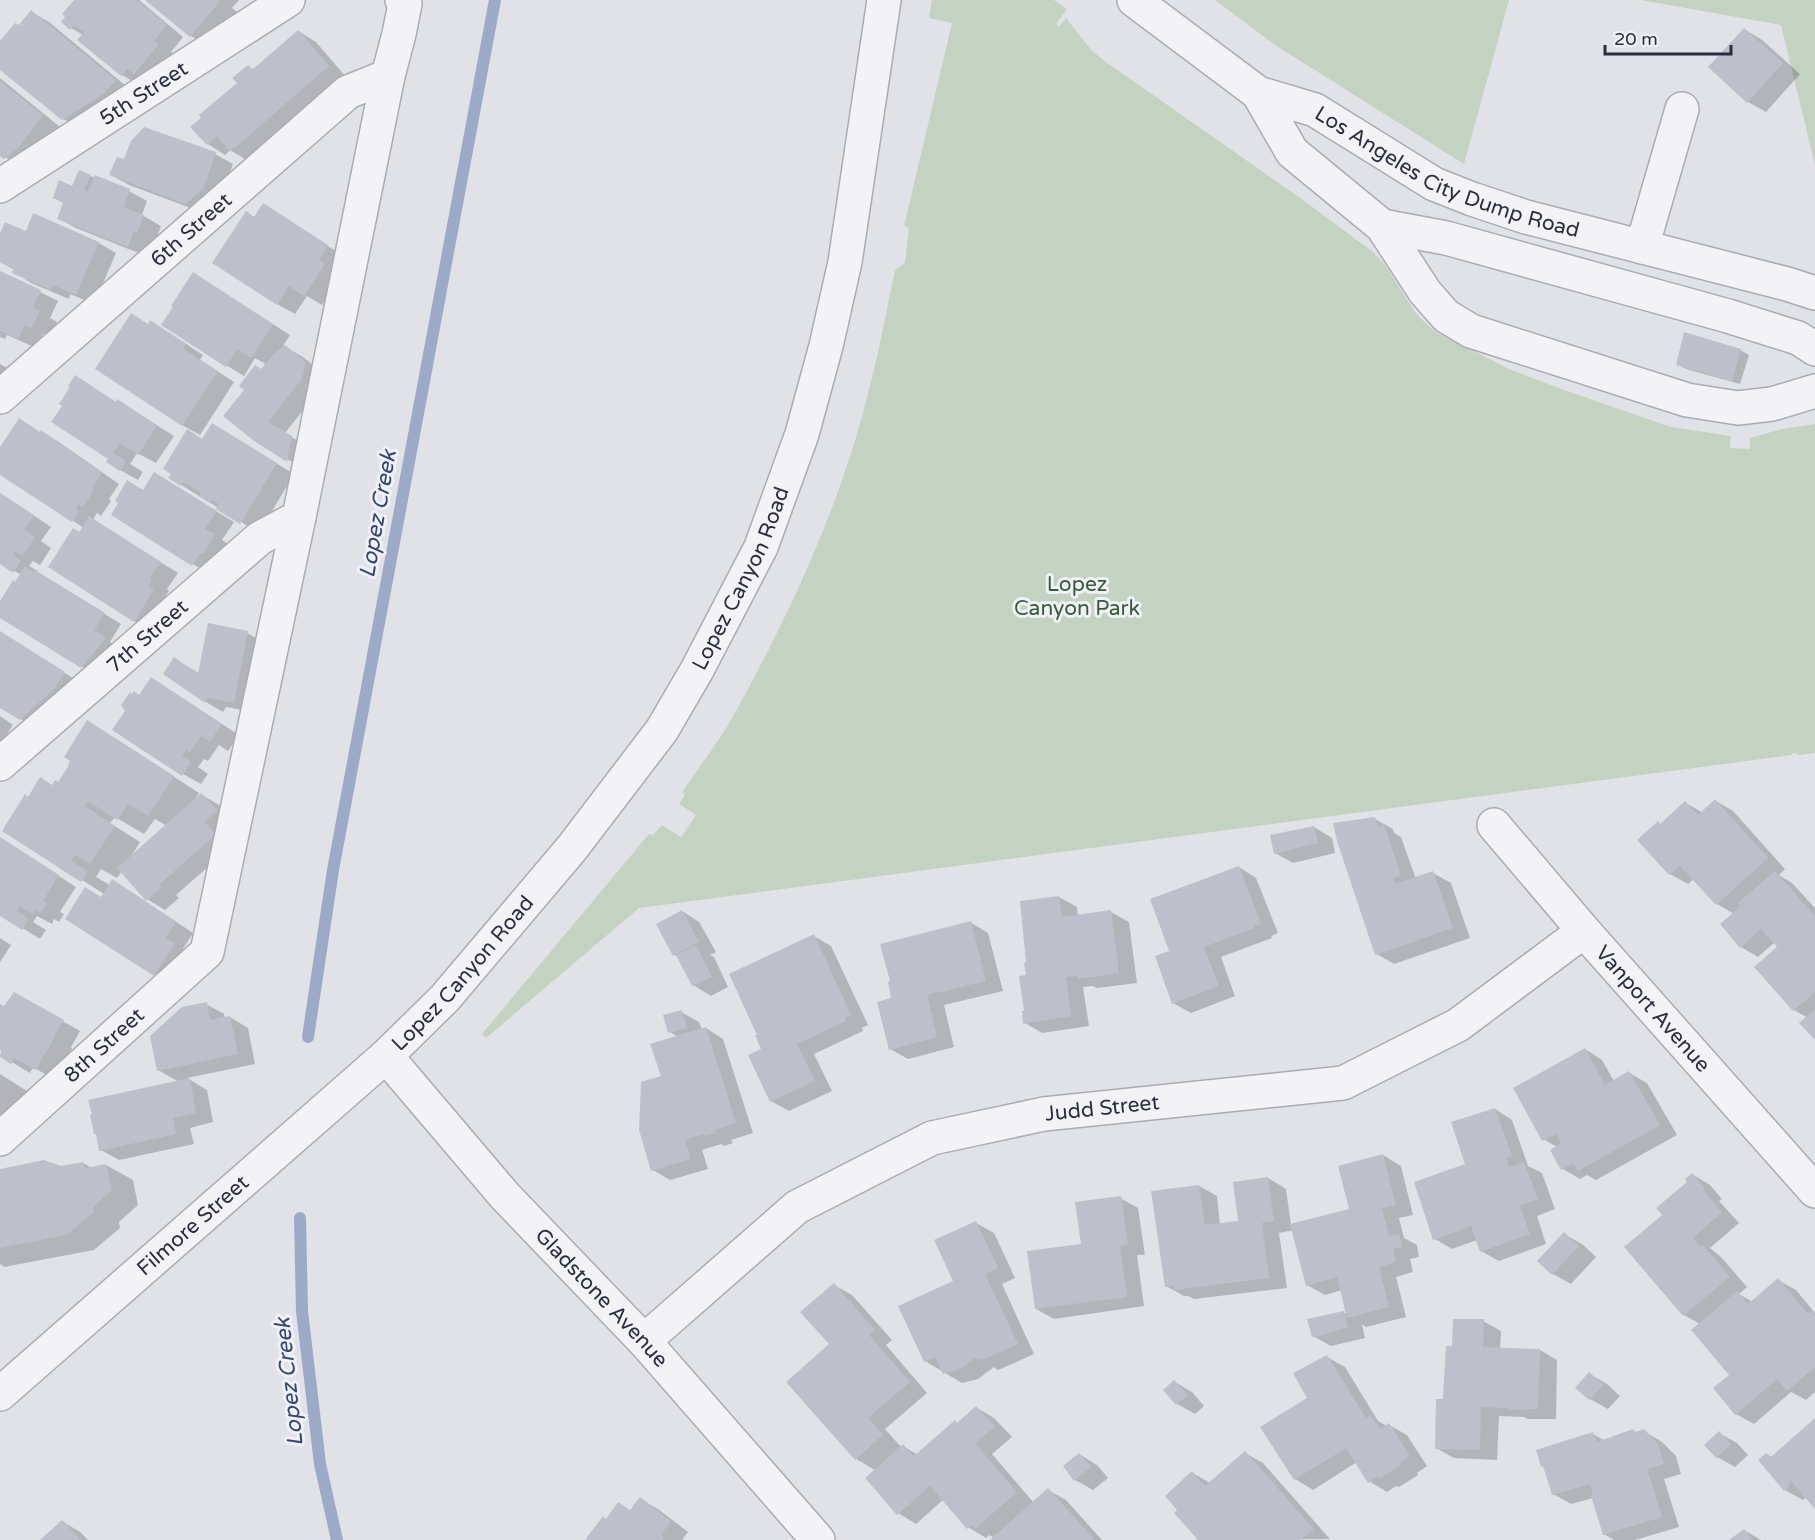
<svg xmlns="http://www.w3.org/2000/svg" width="1815" height="1540" font-family="'Varela Round',sans-serif">
	<style>
		.green { fill: #c3d2c1 }
		.shadow { fill: #0003; fill-rule: evenodd }
		.lines { fill: none; stroke-linecap: round; stroke-linejoin: round }
		.stream { stroke: #9ca9c7; stroke-width: 12 }
		.building { fill: #bdc0cb }
		.minor-casing { stroke: #a9acb5; stroke-width: 36 }
		.minor { stroke: #f3f3f7; stroke-width: 33 }
		.labels { text-anchor: middle; dominant-baseline: central; stroke-width: 6; stroke-linejoin: round; paint-order: stroke }
		.street-label { font-size: 21px; fill: #292d3f; stroke: #eff1f6 }
		.park-label { font-size: 21px; fill: #385a37; stroke: #eff1f6 }
		.water-label { font-size: 22px; font-style: italic; fill: #354571; stroke: #eff1f6 }
	</style>
	<rect width="100%" height="100%" fill="#e0e2e8"/>
	<path class="green" d="M932 0H1054L1067 9 1056 24 1059 27 1066 18 1092 51 1106 62 1303 200 1373 252 1385 265 1417 315 1434 331 1509 369 1564 390 1671 427 1731 436 1730 448 1750 449V438L1782 429 1815 424V753L1799 755 1796 753H1792V755L639 908 486 1038 482 1034 649 834 653 835 662 825 681 837 696 815 679 804 685 795 682 792C700 766 720 740 735 713 784 624 828 531 857 434 873 380 884 325 895 270L905 263 909 228 904 226 952 23 929 18Z
		M1215 0H1509L1464 164 1275 45Z
		M1641 0H1815V165L1781 25Z"/>
	<path class="shadow" d="M76 0H139L183 37 171 52 175 55 139 85 122 75 83 35 71 28Z
		M148 0H239L232 8 237 12 209 46 191 36Z
		M31 12 49 22 132 91 81 129 63 119 0 68V44L20 27Z
		M1744 29 1762 40 1800 74 1766 112 1748 102 1710 67Z
		M298 31 316 42 346 77 248 161 230 150 225 155 208 144 248 67 254 70Z
		M0 78 60 127 37 157 23 168 0 154Z
		M215 154 233 164 220 199 204 213 129 185 111 175 125 161Z
		M90 176 129 191 147 201 142 215 161 226 155 242 152 240 146 256 76 228 58 218 73 188Z
		M264 205 345 257 342 275 322 305 307 296 295 314 277 304 255 218Z
		M34 215 99 243 116 253 94 304 70 294 69 299 31 283 14 272 15 270 0 262V237L27 233Z
		M0 272 58 301 50 318 57 322 50 337 43 334 36 348 7 335 5 339 0 337Z
		M211 285 290 335 283 346 303 357 323 373 320 389 285 433 309 448 305 470 255 440 262 371 267 365 255 358 244 376 226 365Z
		M149 325 168 332 203 355 200 360 234 382 200 435 182 425Z
		M1740 350 1749 355 1740 384 1686 369 1677 364Z
		M0 364 13 371 0 390Z
		M118 401 174 436 156 463 137 453 130 464 143 472 138 480 120 470 64 405 117 403Z
		M41 432 59 442 119 484 109 499 111 501 101 516 97 513 93 520 178 573 167 589 169 591 165 597 171 601 152 631 134 621 80 534 84 528 0 473V449Z
		M230 435 294 474 259 533 170 478 203 440Z
		M172 484 234 522 222 540 231 546 210 574 193 564 144 492Z
		M0 493 51 527 41 541 51 548 40 565 33 561 29 566 38 571 37 573 121 624 110 642 123 649 99 677 0 616V604L21 575 0 562Z
		M0 633 81 683 38 730 0 706Z
		M247 633 265 643 252 712 226 707 223 712 206 702 175 659 200 674Z
		M151 678 239 735 228 751 219 745 208 761 204 759 198 767 208 774 201 784 183 774 127 711 133 696H140Z
		M0 716 13 725 0 745Z
		M114 738 199 793 194 800 202 795 219 805 234 821 233 845 176 895 179 898 165 910 147 899 122 871 117 878 101 869 96 877 110 885 113 881 130 891 193 933 183 949 192 954 173 985 67 919 101 899 104 894 4 830 28 798 59 784ZM115 817 144 834 155 819 167 826 132 855 140 842 110 823Z
		M1716 801 1733 811 1785 869 1779 875 1792 883 1815 908V1038L1808 1018 1794 1010 1756 967 1779 947 1775 942 1758 957 1741 947 1734 914 1717 904 1694 879 1688 884 1670 874 1639 840 1661 825 1686 803 1703 813Z
		M1375 819 1393 829 1394 833 1401 837 1416 879 1433 873 1451 883 1470 938 1394 964 1377 954Z
		M1314 827 1332 838 1335 853 1293 863 1275 853Z
		M0 838 76 887 60 912 64 914 59 922 54 919 52 924 37 916 33 922 46 930 40 939 0 914Z
		M1239 867 1256 878 1278 933 1271 936 1272 938 1221 957 1235 996 1191 1013 1173 1003 1171 952Z
		M1059 897 1077 907 1078 917 1111 912 1129 922 1137 983 1097 988 1093 986 1083 987 1089 1026 1042 1033 1025 1023 1027 976Z
		M682 911 699 922 716 952 710 955 714 957 728 987 711 996 693 985 679 957 674 955Z
		M970 922 988 933 1003 991 944 1005 954 1047 908 1059 890 1049 893 999Z
		M814 936 831 946 868 1025 862 1028 863 1031 814 1054 832 1091 789 1111 771 1101Z
		M0 938 11 945 0 962Z
		M15 994 80 1031 71 1047 72 1049 53 1079 33 1067 30 1073 0 1055 3 1051 0 1050V1005L5 1007Z
		M206 1004 224 1014 225 1018 230 1017 248 1028 255 1064 187 1078 207 1090 213 1122 190 1128 194 1144 119 1160 101 1150 179 1082 158 1070Z
		M681 1012 699 1022 702 1030 706 1028 723 1039 753 1133 731 1140 733 1143 724 1146 721 1144 702 1150 708 1169 670 1180 653 1170 663 1077 678 1037 670 1032Z
		M1585 1049 1602 1060 1614 1081 1629 1073 1647 1083 1677 1135 1596 1180 1587 1175 1580 1179 1563 1169 1557 1147 1543 1139Z
		M0 1074 27 1091 15 1110 0 1143Z
		M1495 1109 1512 1120 1528 1166 1542 1173 1555 1209 1537 1216 1546 1244 1499 1261 1481 1251 1477 1240 1452 1249 1435 1239 1467 1165Z
		M1383 1155 1401 1166 1413 1215 1399 1218 1404 1238 1417 1245 1419 1257 1410 1259 1413 1272 1396 1277 1406 1317 1366 1327 1362 1324 1365 1338 1331 1346 1313 1336 1343 1312 1348 1315 1342 1290 1325 1295 1307 1285 1294 1230 1279 1233 1287 1288 1194 1299 1188 1296H1184L1166 1286 1199 1186 1217 1196 1220 1225 1240 1222 1268 1178 1286 1189 1291 1225 1351 1210Z
		M83 1163 92 1168 106 1165 133 1180 138 1205 119 1222 120 1228 94 1250 4 1267 0 1264V1171L61 1168Z
		M1692 1174 1710 1185 1722 1199 1719 1201 1739 1223 1710 1248 1721 1257 1747 1287 1739 1294 1753 1302 1778 1280 1796 1290 1815 1313V1392L1806 1400 1791 1392 1754 1424 1736 1414 1731 1375 1700 1324 1684 1315 1626 1247 1664 1215 1689 1182Z
		M1120 1198 1138 1208 1145 1255H1137L1144 1306 1054 1319 1036 1309Z
		M976 1223 994 1233 1015 1278 1002 1284 1034 1354 1003 1368 998 1370 994 1367 978 1379 962 1383 925 1361Z
		M1564 1234 1582 1244 1596 1257 1571 1284 1553 1274 1539 1261Z
		M834 1285 852 1295 892 1340 886 1345 927 1393 885 1429 901 1447 903 1446 918 1455 977 1408 994 1418 1012 1437 992 1454 1034 1503 1048 1490 1066 1500 1102 1540H991L994 1538 989 1535 986 1538 968 1527 944 1499 916 1524 898 1513 875 1470 856 1459 831 1344Z
		M1483 1321 1501 1331 1500 1349 1540 1350 1557 1360 1556 1419H1528L1524 1417 1499 1416 1497 1460 1454 1458 1436 1448 1453 1348Z
		M1327 1357 1345 1367 1378 1421 1387 1426 1389 1425 1407 1435 1427 1466 1417 1473 1418 1475 1399 1487 1396 1486 1387 1492 1369 1481 1357 1462 1313 1490 1295 1479 1262 1428 1309 1399Z
		M1590 1374 1607 1384 1620 1396 1608 1409 1590 1399 1577 1388Z
		M1175 1382 1192 1392 1204 1406 1195 1414 1177 1404Z
		M1815 1420V1506L1807 1497 1803 1500 1785 1490 1767 1454 1772 1458Z
		M1644 1431 1662 1442 1676 1456 1681 1474 1664 1479 1679 1527 1635 1540H1614L1604 1534 1593 1498 1571 1504 1553 1494 1546 1468 1542 1466 1593 1434 1605 1441Z
		M1719 1433 1737 1443 1748 1455 1735 1467 1717 1457Z
		M1245 1453 1263 1463 1330 1539 1200 1540 1193 1473 1210 1483Z
		M1079 1454 1097 1465 1108 1478 1093 1490 1075 1480 1065 1467Z
		M640 1499 658 1509 688 1532 682 1540H587L607 1520 631 1511Z
		M62 1521 80 1532 88 1540H42Z
		M1744 1530 1761 1540H1732Z"/>
	<g class="lines">
		<path class="stream" d="M308 1037 333 870 495 0
			M300 1218 302 1311 320 1464 337 1540"/>
	</g>
	<path class="building" d="M74 0H136L167 25 154 41 159 44 134 74 127 69 121 76 77 40 84 32 74 25 70 30 61 22 65 17 62 14Z
		M145 0H219L220 1 190 37Z
		M31 10 116 80 103 94 62 120 0 70V41L15 23 19 25Z
		M1744 28 1783 63 1747 103 1708 67Z
		M298 30 329 66 230 152 217 136 207 145 190 127 201 118 199 115 237 83 232 78 248 65 252 70Z
		M0 81 43 115 19 147 4 159 0 156Z
		M144 127 216 152 203 189 185 204 109 175 117 157 124 159 131 141Z
		M79 170 91 175 84 190 88 192 95 175 130 189 124 207 144 215 137 233 134 231 128 247 57 219 63 203 53 198 59 180 72 186Z
		M263 203 328 245 319 260 325 264 304 296 289 286 277 305 212 263 246 211 254 217Z
		M33 213 99 242 76 295 53 285 51 290 12 273 14 268 0 262V233L5 222 26 231Z
		M0 271 41 290 33 307 40 311 32 328 25 325 18 339 0 331Z
		M193 272 273 324 251 358 237 349 226 367 161 325 173 307 171 306Z
		M131 313 148 324 150 320 186 344 183 349 218 371 182 426 95 369Z
		M1684 332 1741 349 1732 381 1676 365Z
		M285 345 306 362 302 379 268 422 292 436 287 462 254 441 223 416 244 390 239 386 255 365 261 369 273 355Z
		M75 375 116 402 117 399 157 425 138 455 120 443 113 453 126 461 120 471 106 462 108 459 51 422 62 406 59 404 70 387 68 386Z
		M19 418 40 432 41 430 102 473 92 488 94 490 83 507 79 504 76 509 79 511 72 522 0 475V447Z
		M212 423 277 463 240 524 216 509 219 504 212 500 210 503 198 496 201 493 183 482 181 486 168 478 171 474 163 469 187 429 202 439Z
		M154 472 217 511 205 529 215 534 203 554 200 553 192 566 111 515 118 503 115 501 127 480 143 490Z
		M0 493 34 515 24 530 35 537 22 556 15 552 13 555 21 560 13 573 0 564Z
		M89 516 161 562 150 578 152 580 148 586 154 589 134 622 48 567 73 528 79 532Z
		M25 566 34 572 35 570 105 613 94 630 106 638 81 668 0 618V601L13 580 15 582Z
		M208 623 248 631 234 703 208 698 205 703 163 674 174 657 198 674Z
		M0 631 65 672 54 689 20 720 0 708Z
		M151 677 222 724 210 742 201 736 189 753 186 750 182 756 191 762 182 776 112 730 125 711 121 705 130 692 132 694 134 691 139 695Z
		M87 720 174 776 148 816 128 804 117 820 88 801 85 806 115 826 90 864 75 855 71 861 88 871 81 882 2 831 25 794 28 797 40 777 52 785 55 780 58 782 69 765 68 764 70 761 64 757Z
		M201 793 217 810 204 822 216 834 160 884 162 887 146 901 117 868Z
		M1715 799 1768 858 1716 905 1680 866 1669 875 1637 840 1658 821 1660 824 1685 801 1698 815Z
		M1375 817 1378 827 1384 825 1401 875 1393 878 1395 884 1433 871 1453 928 1375 955 1337 841 1333 823Z
		M1314 826 1318 843 1274 854 1270 835Z
		M0 837 59 875 43 901 47 903 40 913 36 910 33 915 20 906 17 911 29 919 22 930 0 916Z
		M1239 866 1261 924 1254 926 1255 928 1204 947 1219 986 1172 1004 1155 956 1169 951 1150 899Z
		M1775 871 1815 916V992L1793 1011 1754 967 1777 947 1761 929 1740 948 1720 924 1741 906 1738 903Z
		M112 879 176 922 166 938 175 943 154 976 65 919 85 887 101 897Z
		M1059 896 1062 917 1111 910 1119 973 1078 979V976L1066 977 1071 1016 1023 1024 1022 1011H1024L1019 976 1026 975 1024 963 1026 962 1020 901Z
		M682 910 699 942 673 956 656 924Z
		M971 921 986 981 927 995 937 1037 889 1050 877 1002 891 998 888 982 890 981 880 944Z
		M814 934 851 1015 845 1018 846 1021 797 1044 815 1081 770 1102 748 1055 761 1049 755 1035H757L729 974Z
		M696 945 712 977 692 986 676 955Z
		M14 992 64 1020 54 1036 55 1037 35 1070 15 1058 11 1064 0 1057 2 1050 0 1049V1004L4 1006Z
		M207 1002 210 1020 230 1016 238 1054 157 1071 150 1036 182 1007Z
		M1815 1009V1040L1799 1023Z
		M682 1010 687 1028 668 1033 663 1015Z
		M706 1027 736 1123 715 1130 716 1133 705 1136 704 1134 685 1140 691 1159 651 1171 639 1130 641 1082 661 1076 650 1044Z
		M1585 1048 1605 1085 1629 1071 1660 1125 1578 1171 1573 1163 1561 1170 1550 1150 1561 1143 1556 1134 1542 1141 1513 1088Z
		M190 1078 196 1113 173 1118 176 1134 99 1151 96 1134H94L90 1115 92 1114 88 1100Z
		M1495 1108 1512 1156 1506 1158 1509 1167 1524 1162 1538 1199 1520 1206 1530 1234 1480 1252 1471 1226 1433 1240 1414 1182 1465 1164 1451 1122Z
		M1383 1154 1396 1205 1382 1208 1389 1236 1399 1233 1402 1247 1393 1249 1396 1262 1379 1267 1389 1307 1347 1318 1337 1277 1306 1286 1290 1224 1349 1209 1338 1166Z
		M44 1160 61 1166 83 1162 85 1168 106 1164 112 1190 93 1207 94 1212 67 1235 0 1248V1169Z
		M1692 1173 1705 1188 1703 1190 1722 1212 1693 1238 1700 1247 1703 1245 1730 1277 1683 1316 1624 1247 1662 1215 1656 1208 1687 1182 1685 1179Z
		M1268 1177 1274 1221 1262 1223 1269 1278 1175 1290 1174 1286 1165 1287 1151 1191 1199 1185 1205 1225 1238 1221 1233 1182Z
		M1121 1196 1128 1245 1120 1246 1127 1297 1035 1309 1027 1251 1081 1244 1075 1202Z
		M976 1221 998 1268 985 1274 1018 1344 985 1359 979 1360 975 1358 960 1369 943 1374 935 1357 924 1362 898 1306 953 1281 934 1240Z
		M1564 1232 1579 1246 1552 1275 1537 1261Z
		M1778 1278 1808 1314 1811 1311 1815 1315V1367L1787 1391 1777 1379 1735 1415 1713 1388 1729 1375 1691 1330 1737 1291 1748 1304Z
		M834 1283 875 1330 869 1335 910 1382 868 1418 883 1435 855 1460 786 1382 829 1344 800 1312Z
		M1344 1311 1348 1328 1312 1337 1307 1319Z
		M1453 1319H1484L1483 1347 1540 1349 1538 1409 1509 1410V1408L1481 1407 1480 1450 1435 1449 1436 1399H1443L1446 1346H1452Z
		M1327 1355 1366 1418 1370 1415 1380 1429 1389 1423 1410 1456 1400 1463 1401 1465 1380 1478 1378 1476 1368 1483 1346 1448 1294 1480 1260 1427 1307 1398 1293 1373Z
		M1589 1372 1603 1385 1589 1400 1575 1388Z
		M1174 1380 1188 1395 1176 1405 1163 1390Z
		M976 1406 995 1427 975 1443 1017 1492 975 1529 972 1525 967 1529 930 1486 897 1515 865 1478 903 1444 914 1456 955 1420 957 1423Z
		M1815 1418V1509L1790 1480 1788 1488 1784 1491 1758 1460 1766 1453 1771 1457Z
		M1633 1429 1635 1432 1644 1429 1658 1444 1664 1464 1647 1469 1662 1517 1603 1535 1591 1496H1593L1590 1484 1552 1495 1543 1466 1541 1467 1536 1450 1593 1432 1597 1442Z
		M1719 1431 1731 1444 1716 1458 1704 1445Z
		M1245 1451 1314 1529 1300 1540H1198L1174 1513 1177 1510 1165 1496 1192 1471 1205 1486Z
		M1079 1453 1091 1467 1074 1481 1063 1466Z
		M1048 1488 1095 1540H990Z
		M640 1497 671 1521 661 1535 664 1537 662 1540H585L603 1516 606 1519 618 1502 630 1510Z
		M62 1520 81 1540H40Z
		M1744 1529 1753 1540H1729Z"/>
	<g class="lines">
		<defs>
			<g id="minor">
				<path id="s1" d="M1134 0 1258 93 1315 110 1434 184 1472 199 1526 217 1787 284 1815 293"/>
				<path d="M1258 93 1292 152 1382 226 1425 292 1446 316 1471 331 1687 400 1738 408 1772 404 1815 391"/>
				<path id="s2" d="M0 186 288 0"/>
				<path d="M1382 226 1446 238 1728 316 1798 338 1815 349"/>
				<path d="M1642 247 1682 109"/>
				<path id="s3" d="M0 397 348 92 388 76"/>
				<path id="s4" d="M0 764 260 538 299 517"/>
				<path id="s5" d="M1494 825 1584 931 1815 1191"/>
				<path id="s6" d="M386 1056 505 1196 644 1341 818 1540"/>
				<path id="s7" d="M0 1139 207 952 299 517 388 76 399 34 405 4 402 0"/>
				<path id="s8" d="M644 1341 797 1207 932 1138 1044 1114 1343 1083 1458 1025 1584 931"/>
				<path id="s9" d="M0 1394 386 1056 445 998 572 848 662 730 697 670 761 547 802 434 826 346 845 262 884 0"/>
			</g>
		</defs>
		<use href="#minor" class="minor-casing"/>
		<use href="#minor" class="minor"/>
	</g>
	<g class="labels">
		<g class="street-label">
			<text stroke="none"><textPath href="#s2" startOffset="171">5th Street</textPath></text>
			<text stroke="none"><textPath href="#s1" startOffset="362">Los Angeles City Dump Road</textPath></text>
			<text stroke="none"><textPath href="#s3" startOffset="254">6th Street</textPath></text>
			<text stroke="none"><textPath href="#s9" startOffset="1112">Lopez Canyon Road</textPath></text>
			<text stroke="none"><textPath href="#s4" startOffset="195">7th Street</textPath></text>
			<text stroke="none"><textPath href="#s9" startOffset="626">Lopez Canyon Road</textPath></text>
			<text stroke="none"><textPath href="#s5" startOffset="243">Vanport Avenue</textPath></text>
			<text stroke="none"><textPath href="#s7" startOffset="140">8th Street</textPath></text>
			<text stroke="none"><textPath href="#s8" startOffset="528">Judd Street</textPath></text>
			<text stroke="none"><textPath href="#s9" startOffset="256">Filmore Street</textPath></text>
			<text stroke="none"><textPath href="#s6" startOffset="324">Gladstone Avenue</textPath></text>
		</g>
		<g class="park-label">
			<text x="1077" y="584">Lopez<tspan x="1077" dy="24">Canyon Park</tspan></text>
		</g>
		<g class="water-label">
			<text transform="translate(378 514) rotate(-80)">Lopez Creek</text>
			<text transform="translate(289 1382) rotate(-96)">Lopez Creek</text>
		</g>
	</g>
	<path d="M1605 45v9h126v-9" fill="none" stroke="#292d3f" stroke-width="3"/>
	<text x="1614" y="45" font-size="18" fill="#292d3f" stroke="#eff1f6" stroke-width="4.5" paint-order="stroke">20 m</text>
</svg>
